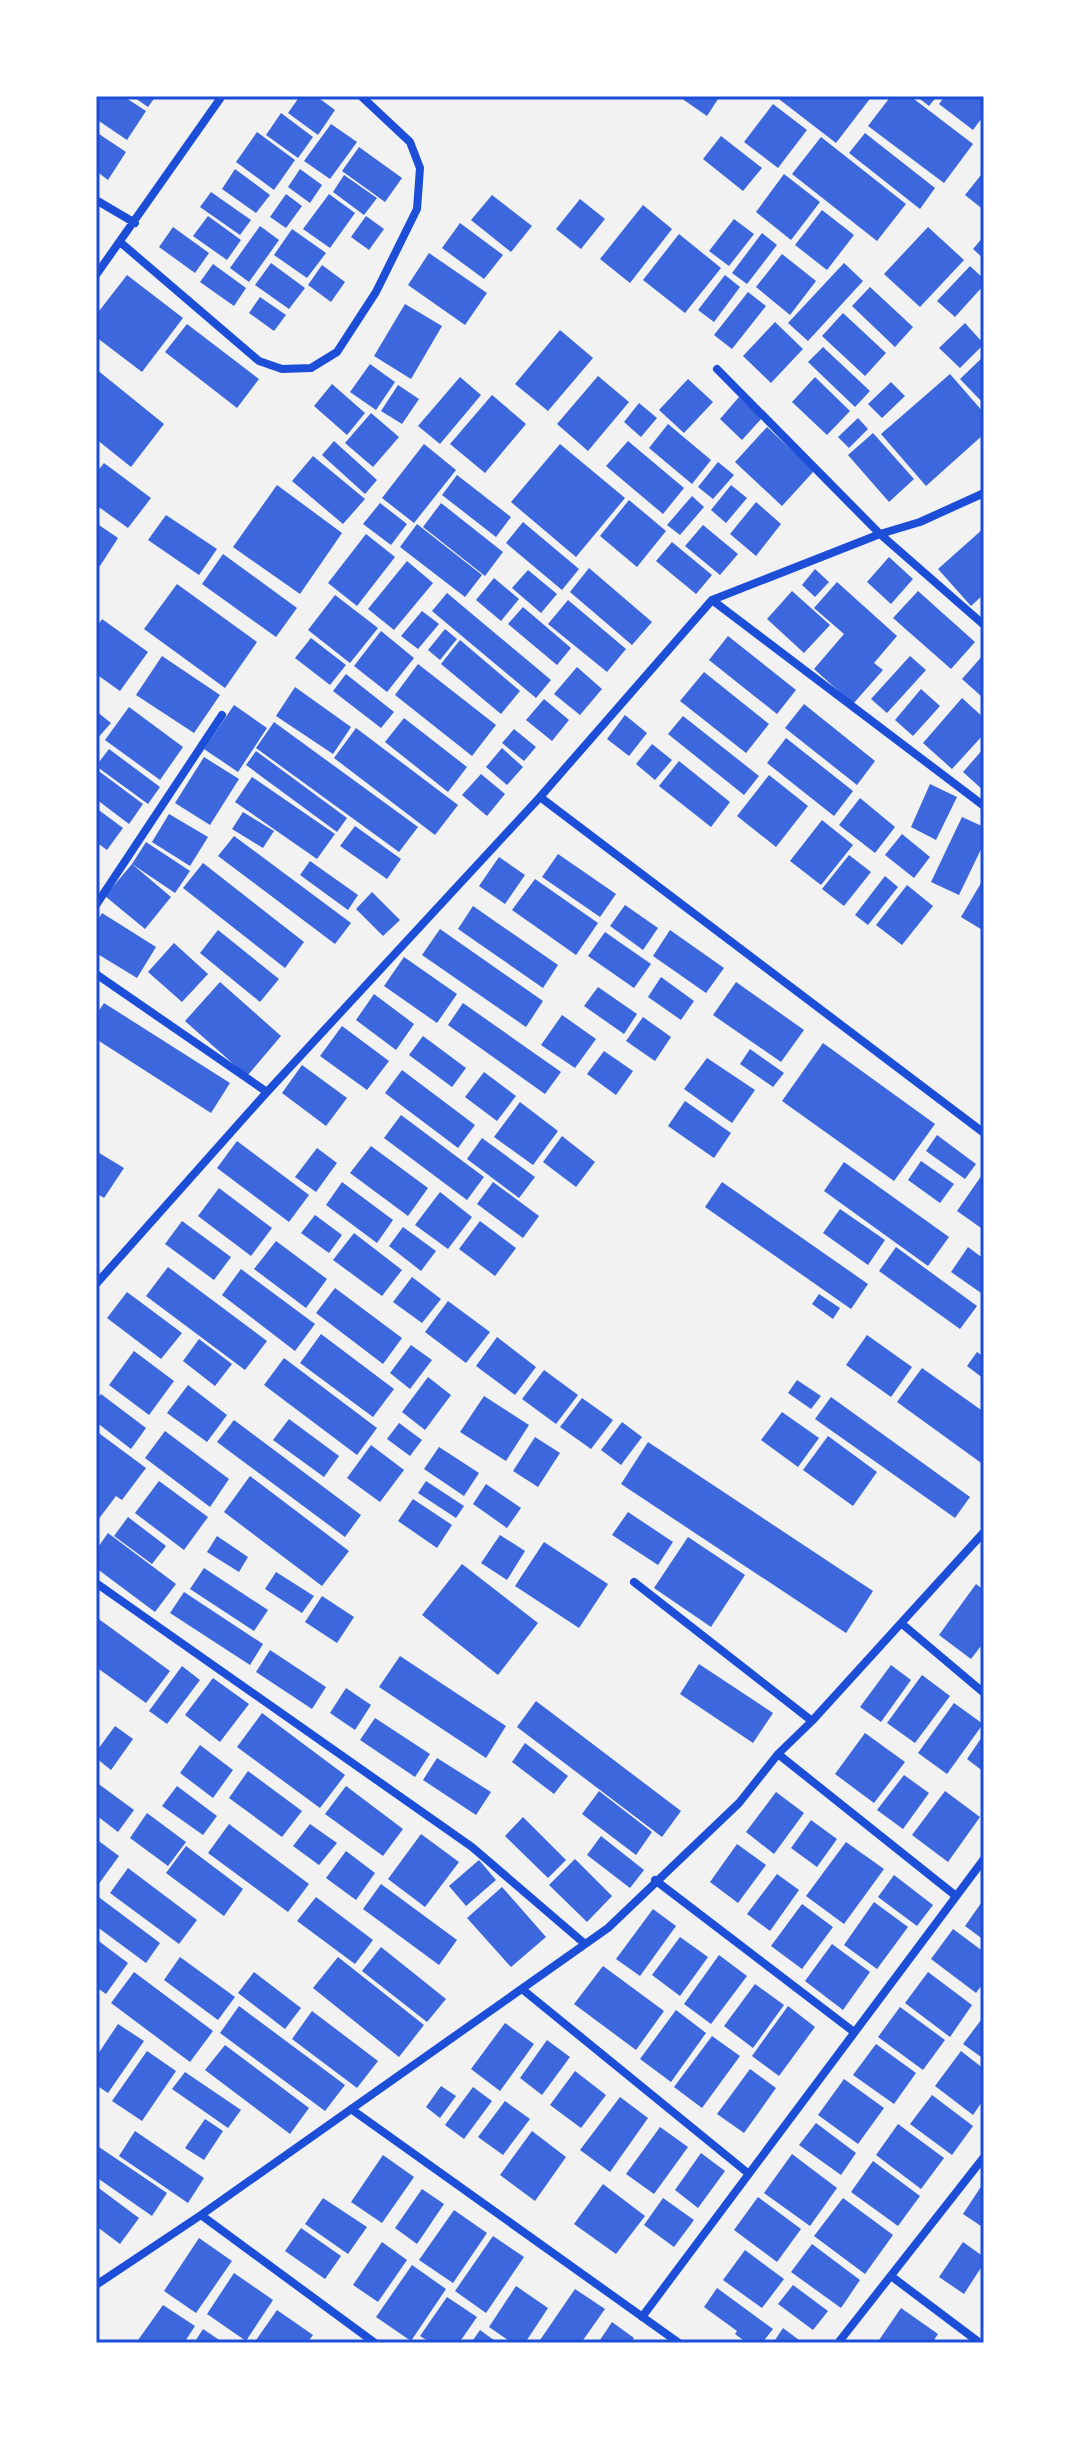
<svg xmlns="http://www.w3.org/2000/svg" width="1080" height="2439" font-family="'Space Grotesk',sans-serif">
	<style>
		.building { fill: #3d67dc }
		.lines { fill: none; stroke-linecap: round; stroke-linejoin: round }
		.minor { stroke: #1d4ed8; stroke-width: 8 }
		.neatline { fill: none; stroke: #1d4ed8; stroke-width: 3 }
	</style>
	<rect width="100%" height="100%" fill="#f2f2f2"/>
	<path class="building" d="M102 96H123L146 111 127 140 96 119V105Z
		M132 96H156L148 107Z
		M300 96H316L335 110 318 135 288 113Z
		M678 96H720L707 116Z
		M775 96H872L836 143Z
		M891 96H910L973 144 944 183 868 126Z
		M916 96H937L929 106Z
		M945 96H984V115L973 130 939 104Z
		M773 104 807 130 778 168 744 142Z
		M281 113 313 137 298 158 266 135Z
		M331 124 357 142 330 179 304 161Z
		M96 132 126 152 108 180 96 171Z
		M257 132 295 160 274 190 236 162Z
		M865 133 935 188 920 209 849 153Z
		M721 136 762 168 743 191 703 159Z
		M821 137 906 204 877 241 792 174Z
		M359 147 402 178 385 202 342 171Z
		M235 169 270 195 256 213 222 189Z
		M300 169 322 185 310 203 288 187Z
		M784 174 820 202 791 240 756 212Z
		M344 175 377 198 364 215 333 192Z
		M981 175 984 177V210L965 195Z
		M211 192 251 220 240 235 200 207Z
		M286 194 302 206 286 228 270 217Z
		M329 194 355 213 330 248 303 229Z
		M492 195 532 226 511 252 471 220Z
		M580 199 605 219 581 249 556 229Z
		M643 205 672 229 630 283 600 259Z
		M822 210 854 235 827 270 795 245Z
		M208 216 241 240 227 260 193 236Z
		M366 216 384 229 369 250 351 237Z
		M734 219 754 234 729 266 709 251Z
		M460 223 503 255 484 279 442 248Z
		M260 226 279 240 249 282 230 268Z
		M173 227 209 253 195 273 159 247Z
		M928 227 964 260 920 307 884 274Z
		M292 229 326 253 307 278 274 255Z
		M762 233 777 245 747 284 732 273Z
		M679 234 721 268 685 313 643 280Z
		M984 236V259L973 249Z
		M429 253 487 293 465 325 408 285Z
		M782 254 816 281 790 315 756 287Z
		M271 263 305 288 289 309 255 285Z
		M844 263 863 281 808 341 788 323Z
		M213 264 246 288 234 306 200 282Z
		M322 265 345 282 331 302 308 285Z
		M970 266 984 279V285L955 317 937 301Z
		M127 275 183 318 142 372 96 337V315Z
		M725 275 740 287 714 322 698 310Z
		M870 287 913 327 895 347 852 306Z
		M748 292 766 306 732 349 714 335Z
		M260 297 286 315 274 331 249 313Z
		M405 304 442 326 411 379 374 356Z
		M843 313 886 353 865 376 822 336Z
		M775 322 803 349 771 383 743 356Z
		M965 323 984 344 960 368 939 348Z
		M187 324 259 379 237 408 165 352Z
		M560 330 593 358 548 411 515 384Z
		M823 347 870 391 855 407 808 362Z
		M984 356V404L960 379Z
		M370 364 395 382 376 410 350 392Z
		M96 369 164 424 131 467 96 439Z
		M950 374 984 413V434L926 486 881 434Z
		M598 376 629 402 588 451 557 424Z
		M460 377 481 395 440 444 418 426Z
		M815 377 850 411 827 435 792 402Z
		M688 379 713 402 684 433 659 410Z
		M891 382 905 396 882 418 868 404Z
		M332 384 365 413 347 435 314 406Z
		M398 385 419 399 402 424 381 411Z
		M492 395 526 424 485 473 450 444Z
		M739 397 762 418 742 440 720 419Z
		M639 403 657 418 641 437 624 422Z
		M371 413 399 437 373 467 345 443Z
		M858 418 868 429 849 448 838 437Z
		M668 424 711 460 692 484 649 448Z
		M767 427 814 471 782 506 735 462Z
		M873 433 914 479 889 502 848 455Z
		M334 441 377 480 365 494 322 455Z
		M628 441 684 488 663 514 606 466Z
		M424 444 456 470 414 523 382 498Z
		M560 444 625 498 576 557 511 502Z
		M313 456 365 499 343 524 292 481Z
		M718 462 734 475 713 499 698 487Z
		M104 463 151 498 128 528 96 505V473Z
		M457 475 511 517 496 537 442 495Z
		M277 485 342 533 300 594 233 547Z
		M731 485 747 498 726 523 711 510Z
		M692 496 704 507 680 535 667 525Z
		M629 500 666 531 637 567 600 536Z
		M756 502 781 524 756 556 730 534Z
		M380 503 407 524 391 545 363 524Z
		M441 503 503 552 485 576 423 527Z
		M166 515 217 549 199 575 148 540Z
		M523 522 579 569 562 590 506 543Z
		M96 523 118 538 100 566 96 564Z
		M417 524 482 575 465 597 400 547Z
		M703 525 738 554 720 575 685 546Z
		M984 528V594L971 606 938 569Z
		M366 534 395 557 357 606 328 583Z
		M672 542 712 575 696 594 656 561Z
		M223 554 297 608 276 637 202 584Z
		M889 557 913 579 891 604 867 582Z
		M407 561 433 583 394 630 368 609Z
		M589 568 652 622 632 645 570 592Z
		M815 569 829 582 815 597 802 585Z
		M528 570 557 594 541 613 512 588Z
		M494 578 519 599 501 621 476 600Z
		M837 582 897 636 874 663 883 670 853 704 814 669 844 634 814 608Z
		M177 584 257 642 225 688 144 629Z
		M792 591 830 625 804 653 767 619Z
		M918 591 975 642 951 669 893 618Z
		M447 593 551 680 536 698 432 611Z
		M335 595 378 628 350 663 308 630Z
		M568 600 626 649 607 672 548 624Z
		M523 607 571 648 557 665 508 624Z
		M422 611 439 624 418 649 401 636Z
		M102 619 148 652 120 691 96 674V628Z
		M445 629 457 639 440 660 428 650Z
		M381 631 414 658 387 692 354 666Z
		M728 636 796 690 777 714 709 660Z
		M311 638 346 665 330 685 295 658Z
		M460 640 520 691 501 714 441 664Z
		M984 654V692L981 696 962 679Z
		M162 656 220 695 194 733 136 695Z
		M910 656 926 670 887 713 871 699Z
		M418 664 496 725 472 756 395 695Z
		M577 667 602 689 580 715 554 694Z
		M704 672 769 724 746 753 680 701Z
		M346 674 394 712 381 728 333 691Z
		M295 687 351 727 333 754 276 716Z
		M921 689 940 706 913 736 895 720Z
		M962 698 984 718V734L952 769 923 743Z
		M544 699 569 720 552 741 526 720Z
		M804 704 875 761 857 785 785 728Z
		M234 705 267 728 238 772 204 749Z
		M129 707 183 747 160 780 105 740Z
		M96 711 111 723 96 740Z
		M625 715 647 733 629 756 607 739Z
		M683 716 759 776 744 795 668 734Z
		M404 718 467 767 448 792 385 742Z
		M274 722 418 827 399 852 256 748Z
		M356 728 458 805 435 835 334 758Z
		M514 729 536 747 524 761 502 743Z
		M786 738 853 791 834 816 767 763Z
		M652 744 672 760 655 780 636 764Z
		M502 748 523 767 507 785 486 767Z
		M984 748V791L963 772Z
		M109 749 160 787 148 804 96 766Z
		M256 751 347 818 337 832 246 765Z
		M204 757 239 779 210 825 175 803Z
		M679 761 730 802 711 827 659 786Z
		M96 769 143 804 129 824 96 799Z
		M481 774 505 794 487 816 462 795Z
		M769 775 808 806 776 847 737 816Z
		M252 777 335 834 317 859 235 802Z
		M930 784 957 797 936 840 911 827Z
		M860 798 895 827 875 853 839 825Z
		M96 808 123 828 107 850 96 842Z
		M243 812 274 831 263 848 232 829Z
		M169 814 208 837 190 866 152 842Z
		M962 817 984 827V843L959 895 931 882Z
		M822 820 853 845 821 885 790 861Z
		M355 826 401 859 387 879 340 846Z
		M902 834 930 857 914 878 885 855Z
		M234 836 351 923 335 944 218 856Z
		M146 842 190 871 175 893 132 864Z
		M558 854 616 894 600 917 542 877Z
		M849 855 871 872 844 906 822 889Z
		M499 857 525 875 505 904 479 886Z
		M310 861 358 895 348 910 300 875Z
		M203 863 304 942 285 968 183 888Z
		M132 864 171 897 145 929 105 896Z
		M885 876 898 887 868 925 855 915Z
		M984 878V931L961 917Z
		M535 879 598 923 576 955 512 910Z
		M907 885 933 906 902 945 876 925Z
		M372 892 400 920 383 936 356 909Z
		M625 905 658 928 643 950 610 926Z
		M473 906 558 965 543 988 458 929Z
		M102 913 156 947 137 978 96 953V923Z
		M440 929 543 1001 526 1027 422 955Z
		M218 930 279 979 260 1002 200 953Z
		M670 930 724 968 706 993 653 956Z
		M605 932 651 964 634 988 588 956Z
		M174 943 208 974 182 1002 148 972Z
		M404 957 457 994 437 1023 384 986Z
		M661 977 694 1001 681 1020 648 997Z
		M220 982 281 1036 247 1076 185 1021Z
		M736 982 804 1030 781 1062 713 1015Z
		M598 987 637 1014 624 1034 584 1006Z
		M374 994 414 1024 396 1050 356 1020Z
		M104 1003 230 1083 211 1113 96 1039V1015Z
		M463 1003 561 1072 545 1094 448 1025Z
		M562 1015 596 1039 575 1068 541 1045Z
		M643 1017 671 1037 655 1061 626 1041Z
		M342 1026 389 1061 367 1090 320 1056Z
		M423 1036 466 1068 452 1087 409 1055Z
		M823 1043 935 1124 894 1181 782 1101Z
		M750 1049 784 1073 773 1087 740 1064Z
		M604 1051 633 1071 616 1095 587 1074Z
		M707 1058 755 1090 732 1123 684 1089Z
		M302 1065 347 1098 326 1126 282 1093Z
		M402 1070 475 1125 458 1148 385 1093Z
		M484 1072 516 1096 497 1121 465 1097Z
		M685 1101 731 1133 714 1158 668 1126Z
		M520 1102 558 1131 533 1165 494 1137Z
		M401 1115 484 1177 467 1200 384 1138Z
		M937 1135 976 1164 965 1179 926 1151Z
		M562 1136 595 1162 576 1187 543 1162Z
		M482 1138 535 1177 519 1198 467 1159Z
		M237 1141 309 1195 289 1222 217 1168Z
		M371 1146 428 1188 408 1216 350 1173Z
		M317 1148 337 1163 316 1192 295 1177Z
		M96 1151 124 1168 104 1198 96 1193Z
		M921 1161 954 1184 940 1203 908 1180Z
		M844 1162 949 1237 928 1266 824 1191Z
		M984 1172V1230L957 1211Z
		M342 1182 393 1220 377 1243 326 1205Z
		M493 1182 539 1216 523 1238 477 1204Z
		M722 1182 868 1284 851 1309 705 1207Z
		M219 1188 272 1228 251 1256 198 1216Z
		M440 1192 472 1217 448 1249 415 1225Z
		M840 1209 885 1240 868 1265 823 1233Z
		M315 1215 342 1235 329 1253 301 1233Z
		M182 1221 231 1257 214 1280 165 1244Z
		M480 1221 516 1248 495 1276 459 1249Z
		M403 1227 436 1251 421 1271 389 1246Z
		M354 1233 402 1270 382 1296 333 1260Z
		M276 1241 327 1279 306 1308 254 1269Z
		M896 1247 977 1306 960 1329 879 1271Z
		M968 1247 984 1259V1295L951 1272Z
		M168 1267 267 1341 245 1370 146 1296Z
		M241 1269 315 1324 295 1351 222 1295Z
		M412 1277 441 1299 422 1323 393 1302Z
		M335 1288 402 1338 383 1364 316 1313Z
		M127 1292 182 1333 161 1359 107 1318Z
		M819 1294 840 1308 833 1319 812 1304Z
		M448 1301 490 1332 466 1363 425 1332Z
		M321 1334 394 1389 373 1417 300 1363Z
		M867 1335 912 1367 891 1397 846 1365Z
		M497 1337 536 1367 515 1395 476 1366Z
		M199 1339 232 1364 215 1386 183 1361Z
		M411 1345 432 1360 410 1389 390 1373Z
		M134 1351 174 1381 149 1415 109 1385Z
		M977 1352 984 1357V1379L967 1366Z
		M284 1358 377 1428 357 1455 264 1385Z
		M922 1368 984 1412V1465L897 1402Z
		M544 1370 578 1395 556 1424 522 1399Z
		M428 1377 451 1395 425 1430 402 1412Z
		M797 1380 821 1396 811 1409 788 1393Z
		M188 1385 227 1415 207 1442 167 1413Z
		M101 1394 146 1428 131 1449 96 1422V1401Z
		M484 1396 529 1425 506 1461 460 1432Z
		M831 1397 970 1497 955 1518 815 1419Z
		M582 1398 613 1420 591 1449 560 1427Z
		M782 1412 819 1438 798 1467 761 1440Z
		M289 1419 339 1456 324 1477 273 1440Z
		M234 1420 361 1515 345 1537 217 1442Z
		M622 1422 642 1437 621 1465 601 1450Z
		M399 1423 422 1440 410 1456 387 1439Z
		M96 1431 146 1468 122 1500 116 1496 98 1520Z
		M165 1431 229 1479 210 1507 145 1458Z
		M828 1436 877 1472 853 1506 803 1470Z
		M535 1437 560 1453 538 1487 513 1471Z
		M648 1442 873 1591 846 1633 621 1484Z
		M371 1445 404 1470 380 1502 347 1478Z
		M439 1447 479 1473 464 1496 424 1469Z
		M250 1476 349 1551 322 1586 224 1512Z
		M159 1481 208 1517 184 1550 135 1513Z
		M426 1481 464 1506 456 1518 418 1493Z
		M486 1484 521 1508 507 1528 473 1504Z
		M413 1499 452 1525 437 1548 398 1521Z
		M628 1512 673 1542 658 1565 612 1535Z
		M128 1517 166 1546 152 1564 114 1536Z
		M108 1533 176 1584 155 1612 96 1568V1550Z
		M500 1535 525 1551 507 1580 481 1563Z
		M217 1536 248 1557 239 1572 207 1552Z
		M688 1537 745 1575 711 1627 654 1588Z
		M544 1542 608 1584 579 1628 515 1586Z
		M462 1564 538 1623 498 1675 422 1615Z
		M204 1568 268 1610 254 1631 190 1589Z
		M276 1572 314 1596 302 1613 265 1589Z
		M976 1584 984 1590V1642L971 1659 939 1635Z
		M184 1592 263 1644 250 1665 170 1613Z
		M322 1596 354 1617 337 1643 305 1622Z
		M96 1617 170 1671 146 1703 96 1667Z
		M270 1650 326 1687 312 1709 256 1672Z
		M400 1656 506 1726 486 1758 379 1687Z
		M699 1664 773 1713 753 1743 680 1694Z
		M891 1665 911 1680 881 1722 860 1707Z
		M182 1666 200 1680 167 1724 149 1711Z
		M922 1675 950 1696 915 1743 887 1723Z
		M213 1678 249 1704 220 1742 185 1715Z
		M346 1688 371 1705 355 1730 330 1713Z
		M536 1701 681 1811 662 1837 517 1727Z
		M954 1703 983 1724 947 1774 918 1753Z
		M262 1713 345 1775 320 1808 237 1747Z
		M375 1718 430 1754 415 1777 360 1740Z
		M115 1726 133 1739 111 1770 96 1758V1752Z
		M865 1733 905 1762 874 1803 835 1774Z
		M984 1734V1772L967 1759Z
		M525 1743 568 1776 554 1794 512 1762Z
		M200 1745 233 1770 213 1798 180 1773Z
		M437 1758 491 1792 476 1815 423 1780Z
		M248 1771 302 1811 282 1837 229 1798Z
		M904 1775 929 1793 903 1829 877 1810Z
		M96 1782 134 1810 118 1832 96 1815Z
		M177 1786 217 1816 203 1835 162 1806Z
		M346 1786 403 1829 383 1856 325 1814Z
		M599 1791 652 1832 636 1855 582 1814Z
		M945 1791 980 1817 948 1862 912 1835Z
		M776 1792 804 1813 774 1854 746 1832Z
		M147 1813 186 1842 168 1866 130 1838Z
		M523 1817 566 1860 548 1878 505 1836Z
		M811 1820 837 1839 817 1867 791 1848Z
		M229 1824 309 1884 288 1912 208 1853Z
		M310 1824 337 1843 319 1865 293 1846Z
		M421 1834 459 1862 425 1907 388 1879Z
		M601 1836 644 1870 630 1888 587 1855Z
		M96 1839 119 1856 98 1885 96 1883Z
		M846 1842 884 1869 844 1924 806 1896Z
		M737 1844 766 1865 738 1903 710 1882Z
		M186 1846 243 1889 224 1916 166 1873Z
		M346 1851 375 1873 356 1900 326 1878Z
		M575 1859 612 1896 587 1922 549 1885Z
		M479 1860 496 1880 466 1906 449 1886Z
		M128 1868 197 1920 179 1944 110 1893Z
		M777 1874 799 1890 770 1931 747 1914Z
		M894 1875 933 1905 917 1926 878 1897Z
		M381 1884 457 1940 439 1965 363 1909Z
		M502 1887 546 1937 511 1967 467 1918Z
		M96 1895 160 1943 146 1963 96 1926Z
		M316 1897 373 1940 355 1964 297 1921Z
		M984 1899V1940L965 1926Z
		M874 1902 908 1927 877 1969 844 1945Z
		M802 1904 833 1927 802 1969 771 1946Z
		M653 1909 676 1926 640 1976 616 1959Z
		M953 1929 984 1952V1982L976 1993 931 1959Z
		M680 1937 708 1957 680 1996 652 1975Z
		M96 1939 128 1963 106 1994 96 1987Z
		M832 1944 870 1972 843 2010 805 1981Z
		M381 1947 446 1999 427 2022 362 1971Z
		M719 1955 747 1976 711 2024 684 2004Z
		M180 1957 235 1997 218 2020 164 1980Z
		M338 1957 424 2025 399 2057 313 1988Z
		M603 1966 664 2011 636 2050 574 2004Z
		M134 1972 213 2031 190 2062 111 2003Z
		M254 1972 301 2008 285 2029 238 1993Z
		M928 1972 972 2005 950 2037 905 2003Z
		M755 1984 784 2005 753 2048 724 2026Z
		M239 2006 345 2085 325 2111 220 2033Z
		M788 2006 815 2027 779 2076 752 2056Z
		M900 2007 945 2040 923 2070 878 2037Z
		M676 2010 706 2033 671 2082 640 2059Z
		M312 2011 378 2061 357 2088 292 2039Z
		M984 2016V2059L963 2044Z
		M505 2023 534 2044 500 2091 471 2069Z
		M118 2024 144 2041 108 2093 96 2085V2057Z
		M712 2036 740 2056 702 2108 674 2087Z
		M547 2040 570 2057 542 2095 520 2078Z
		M876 2044 916 2073 894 2104 853 2075Z
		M225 2045 309 2108 290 2134 205 2070Z
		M147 2051 176 2071 142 2121 112 2101Z
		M961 2051 984 2069V2099L973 2115 935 2086Z
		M750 2069 776 2088 744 2133 717 2114Z
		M575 2071 606 2095 581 2128 550 2105Z
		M185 2072 241 2110 228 2128 172 2089Z
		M844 2079 884 2108 858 2144 818 2115Z
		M441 2086 456 2096 440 2118 426 2107Z
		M473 2087 492 2101 464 2139 445 2125Z
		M932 2095 973 2126 952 2155 910 2124Z
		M620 2097 648 2118 610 2172 580 2150Z
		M505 2101 530 2119 503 2155 478 2137Z
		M205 2119 223 2131 204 2160 185 2148Z
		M816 2123 856 2153 841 2175 799 2145Z
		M898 2124 944 2158 921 2189 876 2155Z
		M660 2127 688 2147 654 2194 626 2174Z
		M135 2131 204 2178 188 2203 119 2156Z
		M532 2131 566 2157 535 2201 500 2175Z
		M96 2145 167 2193 152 2216 96 2177Z
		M701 2153 725 2171 698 2208 675 2190Z
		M792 2154 837 2188 810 2226 764 2193Z
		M383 2155 414 2177 382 2223 351 2202Z
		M873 2161 920 2196 898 2226 851 2192Z
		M984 2182V2228L963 2214Z
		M603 2184 645 2216 616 2254 574 2224Z
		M96 2186 139 2218 120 2244 96 2226Z
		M422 2189 444 2204 417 2244 395 2228Z
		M758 2197 801 2229 777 2262 734 2230Z
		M323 2198 367 2227 348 2254 305 2224Z
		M663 2198 694 2220 674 2247 644 2225Z
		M843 2198 893 2235 865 2274 814 2236Z
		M454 2210 487 2233 453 2283 419 2260Z
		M301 2228 341 2256 325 2279 285 2251Z
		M493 2236 524 2257 486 2313 455 2291Z
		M199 2238 232 2261 196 2313 164 2291Z
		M382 2242 407 2260 378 2302 353 2285Z
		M963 2242 984 2257V2263L964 2294 939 2277Z
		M812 2244 860 2280 841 2308 791 2272Z
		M745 2250 784 2279 762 2308 723 2280Z
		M412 2265 446 2289 411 2341 376 2317Z
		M234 2273 273 2300 246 2341 207 2314Z
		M793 2285 828 2311 813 2330 778 2304Z
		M516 2286 548 2308 525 2343H512L489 2327Z
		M717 2288 773 2329 762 2343H747L735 2334 737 2331 704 2307Z
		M575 2289 605 2309 581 2343H538Z
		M447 2297 477 2317 459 2343H431L420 2336Z
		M163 2305 195 2326 184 2343H136Z
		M901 2308 938 2334 932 2343H877Z
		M277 2310 313 2335 307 2343H254Z
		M612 2322 634 2338 631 2343H598Z
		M783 2328 803 2343H773Z
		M203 2329 224 2343H194Z
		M480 2330 498 2343H471Z"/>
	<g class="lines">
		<path class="minor" d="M96 200 135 223
			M120 242 259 361 282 369 311 368 337 352 376 292 417 209 420 168 410 142 361 96
			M96 275 222 96
			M717 369 880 534 984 625
			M712 600 984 806
			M540 797 984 1133
			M96 905 222 715
			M96 974 267 1092
			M96 1284 267 1092 540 797 712 600 880 534 920 522 984 493
			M634 1582 812 1721
			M96 1583 472 1847 585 1944
			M901 1623 984 1693
			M778 1754 956 1896
			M655 1880 854 2032
			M522 1989 749 2174
			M351 2109 679 2343
			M201 2215 375 2343
			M891 2276 980 2343
			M96 2285 201 2215 608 1928 739 1803 778 1754 812 1721 984 1532
			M642 2317 984 1859
			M838 2343 984 2157"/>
	</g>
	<rect width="1080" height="2439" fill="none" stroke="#ffffff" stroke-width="196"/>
	<rect x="98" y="98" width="884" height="2243" class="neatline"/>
</svg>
